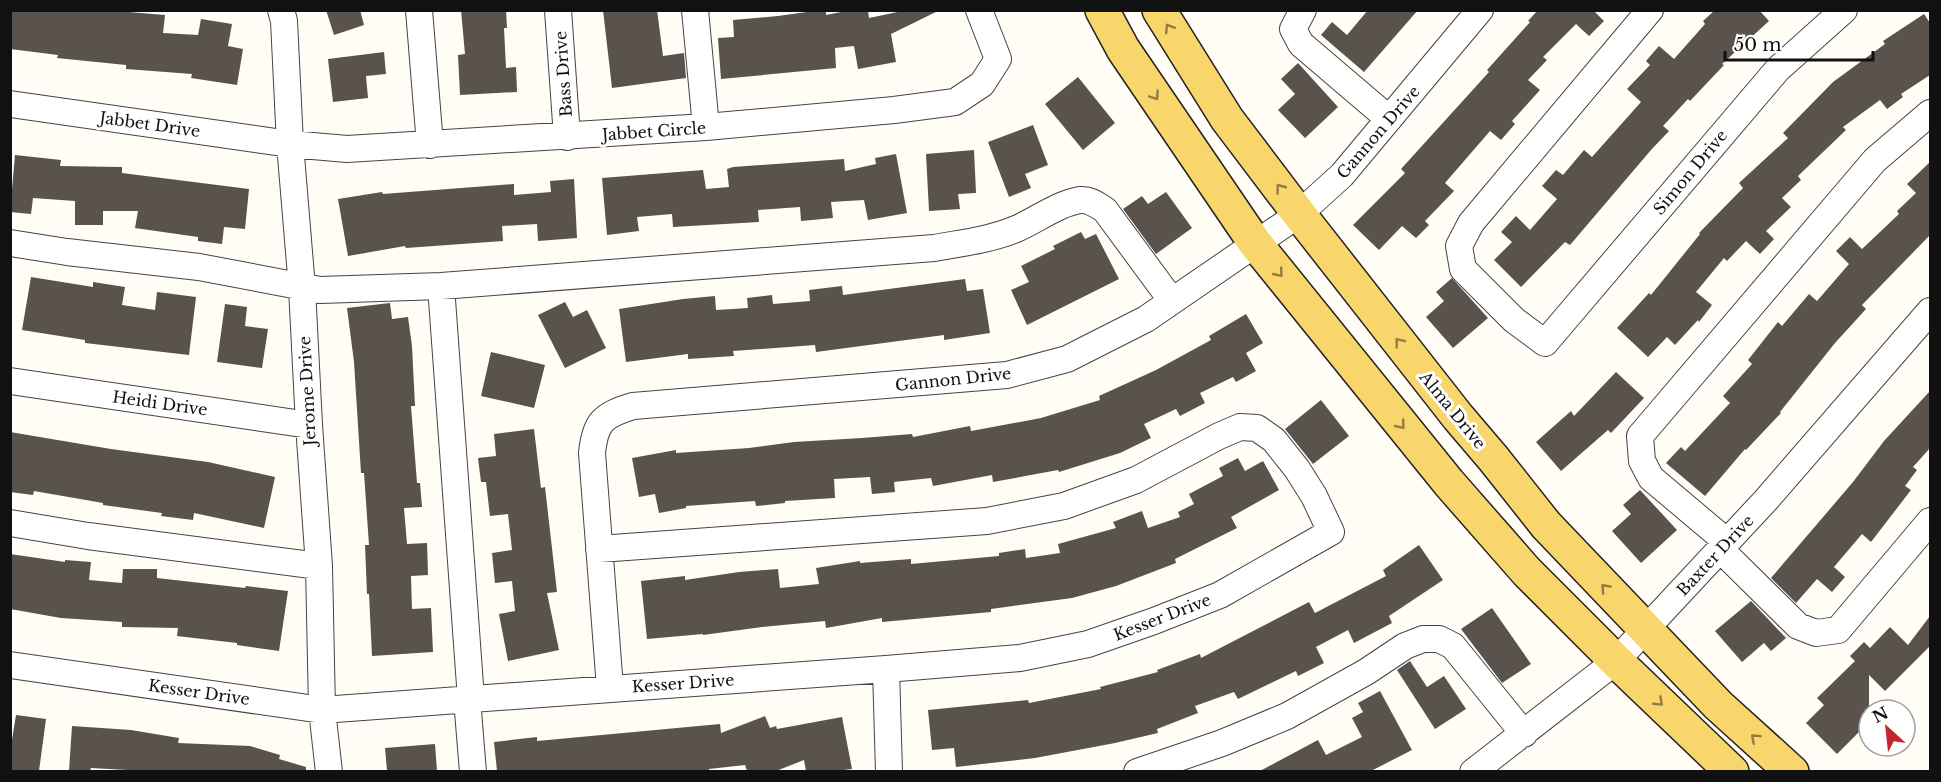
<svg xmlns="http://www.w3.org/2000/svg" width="1941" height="782" font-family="'Libre Baskerville',serif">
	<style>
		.building { fill: #5a524d }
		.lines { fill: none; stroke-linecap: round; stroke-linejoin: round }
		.minor-casing { stroke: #444; stroke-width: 28 }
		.major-casing { stroke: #222; stroke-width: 36 }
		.minor { stroke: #fff; stroke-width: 26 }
		.major { stroke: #f9d66b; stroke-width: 33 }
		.oneway { stroke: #917d42 }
		.labels { text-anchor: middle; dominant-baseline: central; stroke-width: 6; stroke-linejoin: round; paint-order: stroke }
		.street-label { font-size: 16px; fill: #111; stroke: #fff }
	</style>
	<rect width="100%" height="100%" fill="#fffdf5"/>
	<path class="building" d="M10 10H105L165 15 163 33 198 35 201 19 232 24 228 46 243 49 237 85 191 78 192 74 126 69V65L57 58 58 55 10 49Z
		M326 10H360L364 25 334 35Z
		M461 10H506L507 28H504L506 68 516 67 517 92 460 95 458 55 465 54Z
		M603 10H657L663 56 684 53 686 78 612 88Z
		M821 10H826V15L851 10H868L869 18 907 10H940L891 34 896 62 858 69 854 46 835 48 836 68 721 79 718 38 734 37 733 20 778 16Z
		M1368 10H1418L1364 72 1321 35 1332 22 1347 35Z
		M1538 10H1593L1604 21 1589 36 1576 24 1543 57 1547 60 1528 80 1540 90 1512 121 1515 124 1501 140 1490 131 1445 183 1454 191 1425 221 1429 225 1416 238 1402 226 1379 250 1353 225 1405 173 1401 169 1489 72 1487 70 1530 22 1528 21Z
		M1715 10H1759L1769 21 1722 64 1724 65 1690 101 1688 99 1663 126 1669 131 1651 150 1570 245 1565 242 1521 287 1494 260 1512 242 1501 232 1516 216 1530 230 1557 199 1542 186 1556 170 1563 175 1584 150 1592 157 1641 102 1627 89 1650 65 1646 61 1659 46 1674 59 1705 24 1703 21Z
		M1924 14 1930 23V75L1901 94 1903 97 1887 109 1880 100 1843 127 1846 130 1798 176 1801 180 1782 198 1791 207 1766 231 1774 239 1760 254 1746 241 1727 261 1724 258 1696 292 1712 305 1699 322 1698 320 1675 345 1667 337 1648 357 1617 328 1649 293 1651 295 1700 234 1699 233 1743 188 1739 183 1788 138 1783 133 1833 82 1885 44 1883 41Z
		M384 52 386 74 366 76 368 98 333 102 328 59Z
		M1298 63 1338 107 1305 138 1278 110 1295 94 1281 79Z
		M1078 77 1115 123 1083 150 1045 104Z
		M1033 125 1048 165 1025 174 1031 188 1009 197 988 142Z
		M974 150 976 193 958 194 960 209 929 211 926 154Z
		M896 154 907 213 868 220 864 200 831 202 833 218 801 221 800 207 758 210 759 222 673 227 672 214 637 217 639 231 607 235 602 178 703 170 706 189 729 187 727 169 733 167 844 159 845 171 876 164 875 158Z
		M15 155 61 160 60 166 122 167V173L249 189 245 229 224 227 222 244 198 241V237L135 228 138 211H103V225H75V201L33 198 31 214 10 212Z
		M1930 162V235L1862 305 1866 309 1835 343 1780 412 1781 413 1746 450 1745 449 1705 496 1666 463 1681 447 1685 451 1730 403 1723 396 1752 364 1748 360 1778 322 1782 326 1809 294 1817 301 1849 264 1836 251 1850 237 1862 249 1899 214 1897 211 1916 193 1907 184Z
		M574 179 577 238 538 241 537 224 502 226 503 241 406 248 405 246 348 256 338 199 382 192 383 194 514 184V195L551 192 550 181Z
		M1166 192 1192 228 1156 254 1123 209 1142 196 1148 204Z
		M1081 232 1085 239 1096 234 1119 279 1027 325 1011 290 1029 282 1021 266 1055 249 1053 246Z
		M31 277 93 287V282L125 287 122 305 155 310 157 292 196 297 189 355 85 343V340L22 330Z
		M1452 278 1488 318 1453 348 1426 317 1444 301 1436 292Z
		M965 279 967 291 983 289 990 333 944 340V335L816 352 815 345 733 351 734 356 688 359V354L626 362 619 309 683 299 715 296 716 310 748 308 747 298 772 295 773 304 810 301 809 290 842 286 843 295Z
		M565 302 573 317 587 310 606 348 565 368 538 315Z
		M390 303 392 319 408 317 412 346 415 406H411L417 483H420L422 507 404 508 407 544 427 543 428 575 411 576 412 609 431 608 433 652 372 656 369 594H367L365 545H369L364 473H361L354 362 347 308Z
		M225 304 247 307 245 326 268 329 262 368 217 362Z
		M1246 314 1263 343 1246 353 1256 371 1236 382 1233 377 1200 393 1205 403 1180 416 1176 409 1144 424 1151 438 1120 453 1059 472 1058 470 993 482 992 475 933 486 931 478 894 482 895 492 872 494 870 477 834 479 835 498 785 501V503L756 506 755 501 686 506V508L659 513 655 494 639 497 632 458 676 450V453L749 448 794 442 862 438 912 434 913 437 970 426 971 431 1041 418 1100 400 1099 396 1156 370 1211 340 1209 336Z
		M491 352 545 365 534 408 481 396Z
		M1616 372 1644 398 1611 433 1608 430 1561 471 1536 442 1571 411 1574 416Z
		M1930 391V448L1913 467 1917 470 1905 486 1911 490 1871 542 1862 534 1834 567 1845 577 1832 592 1817 579 1796 603 1771 578 1853 482 1884 441Z
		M1321 400 1349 436 1313 464 1285 429Z
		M534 429 541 488 545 487 557 592 547 593 559 650 508 661 499 614 515 611 512 581 495 583 492 553 512 550 508 514 490 516 486 482H481L478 458 496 456 494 434Z
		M10 432 111 449 208 462 275 477 264 528 194 513 193 520 161 516 162 513 103 505V503L34 491 33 495 10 492Z
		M1238 458 1245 471 1263 461 1279 490 1231 517 1237 528 1175 559 1176 563 1116 586 1072 598 991 609V612L882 622V618L826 628 825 621 762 627 703 635V634L647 639 641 581 685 576V580L739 572 778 569 780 588 819 584 816 568 860 561V563L911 559V564L999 556V553L1025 549 1026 558 1060 553 1058 544 1116 528 1113 522 1142 511 1148 528 1180 517 1178 512 1194 504 1189 494 1223 476 1219 468Z
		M1640 490 1677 530 1641 563 1612 531 1631 514 1623 505Z
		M1419 545 1443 580 1389 616 1392 623 1354 643 1348 630 1316 647 1324 663 1298 676 1296 671 1238 699 1234 692 1195 706 1198 713 1157 729 1158 733 1115 743 1035 758 956 767 954 748 932 750 928 710 1028 700 1029 703 1101 689 1100 687 1158 672 1157 670 1200 654 1201 658 1309 602 1315 613 1386 576 1383 570Z
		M10 554 65 562V560L91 562 89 580 122 583 123 569H157V578L245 588 246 586 288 591 279 651 237 645V643L177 636 178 628 122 627V622L61 618 10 609Z
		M1751 601 1786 638 1771 651 1764 643 1742 662 1715 631Z
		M1492 608 1531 664 1502 683 1461 629Z
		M1930 616V646L1885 691 1869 675V722L1837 754 1806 723 1824 705 1817 698 1855 661 1850 656 1864 642 1870 648 1890 627 1908 645Z
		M1410 661 1427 687 1444 676 1466 709 1435 729 1397 670Z
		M1380 691 1412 750 1371 771H1260L1318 740 1326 755 1362 737 1352 718 1363 712 1358 703Z
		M16 715 46 719 39 771H10V752Z
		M765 716 770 728 776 726 777 729 842 717 852 769 835 771H806L804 760 776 771H747L745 765 709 769V771H678V770L497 771 494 742 537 737V741L720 724 721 733Z
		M72 726 131 730 179 738 178 743 250 746 280 755 279 759 306 767V771H126L127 770 91 768 90 771H69Z
		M435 744 437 771H387L385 748Z"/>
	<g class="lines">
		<defs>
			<path id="minor" d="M281 10 284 21 290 144 302 288 309 425 319 566 322 710 329 772
				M419 10 430 145
				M558 10 567 137
				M695 10 706 127
				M1303 10 1293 29 1301 44 1389 119
				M1650 10 1471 223 1459 246 1463 269 1514 320 1545 343 1778 69 1844 10
				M10 104 290 144 347 149 706 127 894 110 955 102 982 84 998 59 979 10
				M10 243 67 252 199 267 320 290 441 286 471 699
				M441 286 934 248C961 243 990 240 1016 229 1037 220 1057 204 1080 200 1090 199 1097 205 1105 210L1172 301
				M10 381 309 425
				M10 523 88 536 319 566
				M1727 542 1651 478 1642 461 1640 436 1875 160 1930 113
				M1720 549 1798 626 1816 633 1838 630 1930 521
				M10 665 322 710 886 669 1020 658 1088 644 1154 621 1220 595 1331 532 1314 496 1297 469 1274 440 1257 428 1240 427 1219 436 1136 480 1064 506 987 521 599 549
				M886 669 889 772
				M610 688 592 453C595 422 603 415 633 406L1007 375 1067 359 1146 319 1299 214 1342 175 1480 10
				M467 699 473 772
				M1137 772 1222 743 1287 716 1366 672 1405 646 1423 639H1439L1453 646 1524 734
				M1473 772 1616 661 1766 500 1930 311"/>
			<path id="major" d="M1102 10 1123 49 1255 243 1449 483 1527 572 1616 661 1732 772
				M1159 10 1227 119 1299 214 1458 417 1493 458 1546 525 1718 705 1792 772"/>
		</defs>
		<use href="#minor" class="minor-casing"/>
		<use href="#major" class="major-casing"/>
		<use href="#minor" class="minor"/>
		<use href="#major" class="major"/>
	</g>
	<defs><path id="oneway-chevron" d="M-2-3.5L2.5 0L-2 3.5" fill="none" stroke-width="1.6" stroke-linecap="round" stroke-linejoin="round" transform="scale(1.5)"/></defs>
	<g class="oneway">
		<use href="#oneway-chevron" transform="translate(1169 28) rotate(-122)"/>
		<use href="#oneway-chevron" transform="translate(1155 96) rotate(56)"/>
		<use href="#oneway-chevron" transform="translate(1280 188) rotate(-127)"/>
		<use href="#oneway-chevron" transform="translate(1279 273) rotate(51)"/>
		<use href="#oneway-chevron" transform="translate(1399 342) rotate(-128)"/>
		<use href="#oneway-chevron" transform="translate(1401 425) rotate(51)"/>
		<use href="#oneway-chevron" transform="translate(1605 588) rotate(-133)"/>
		<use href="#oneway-chevron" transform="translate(1659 702) rotate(44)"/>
		<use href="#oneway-chevron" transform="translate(1755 738) rotate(-138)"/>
	</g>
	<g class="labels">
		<g class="street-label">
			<text transform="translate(563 74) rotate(-94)">Bass Drive</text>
			<text transform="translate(150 124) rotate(8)">Jabbet Drive</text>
			<text transform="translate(654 131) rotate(-4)">Jabbet Circle</text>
			<text transform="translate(1378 132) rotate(-49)">Gannon Drive</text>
			<text transform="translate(1690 172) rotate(-50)">Simon Drive</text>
			<text transform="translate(953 379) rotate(-6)">Gannon Drive</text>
			<text transform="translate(307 391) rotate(-93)">Jerome Drive</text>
			<text transform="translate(160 403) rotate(8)">Heidi Drive</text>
			<text transform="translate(1453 410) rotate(51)">Alma Drive</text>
			<text transform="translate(1715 555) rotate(-47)">Baxter Drive</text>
			<text transform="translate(1162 617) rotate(-21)">Kesser Drive</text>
			<text transform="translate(683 683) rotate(-4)">Kesser Drive</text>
			<text transform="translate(199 692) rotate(8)">Kesser Drive</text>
		</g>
	</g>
	<rect width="1941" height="782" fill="none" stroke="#111111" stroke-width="24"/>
	<g transform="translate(1887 728) rotate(333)"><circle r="28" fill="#ffffff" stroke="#a0a0a0" stroke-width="1.5"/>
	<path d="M0-4.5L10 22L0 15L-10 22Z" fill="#c4262e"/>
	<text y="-9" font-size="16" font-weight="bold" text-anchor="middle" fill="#111111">N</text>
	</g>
	<path d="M1725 51v9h148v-9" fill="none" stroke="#111111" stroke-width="3"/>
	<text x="1734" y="51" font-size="18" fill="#111111" stroke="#ffffff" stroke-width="4.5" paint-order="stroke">50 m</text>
</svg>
